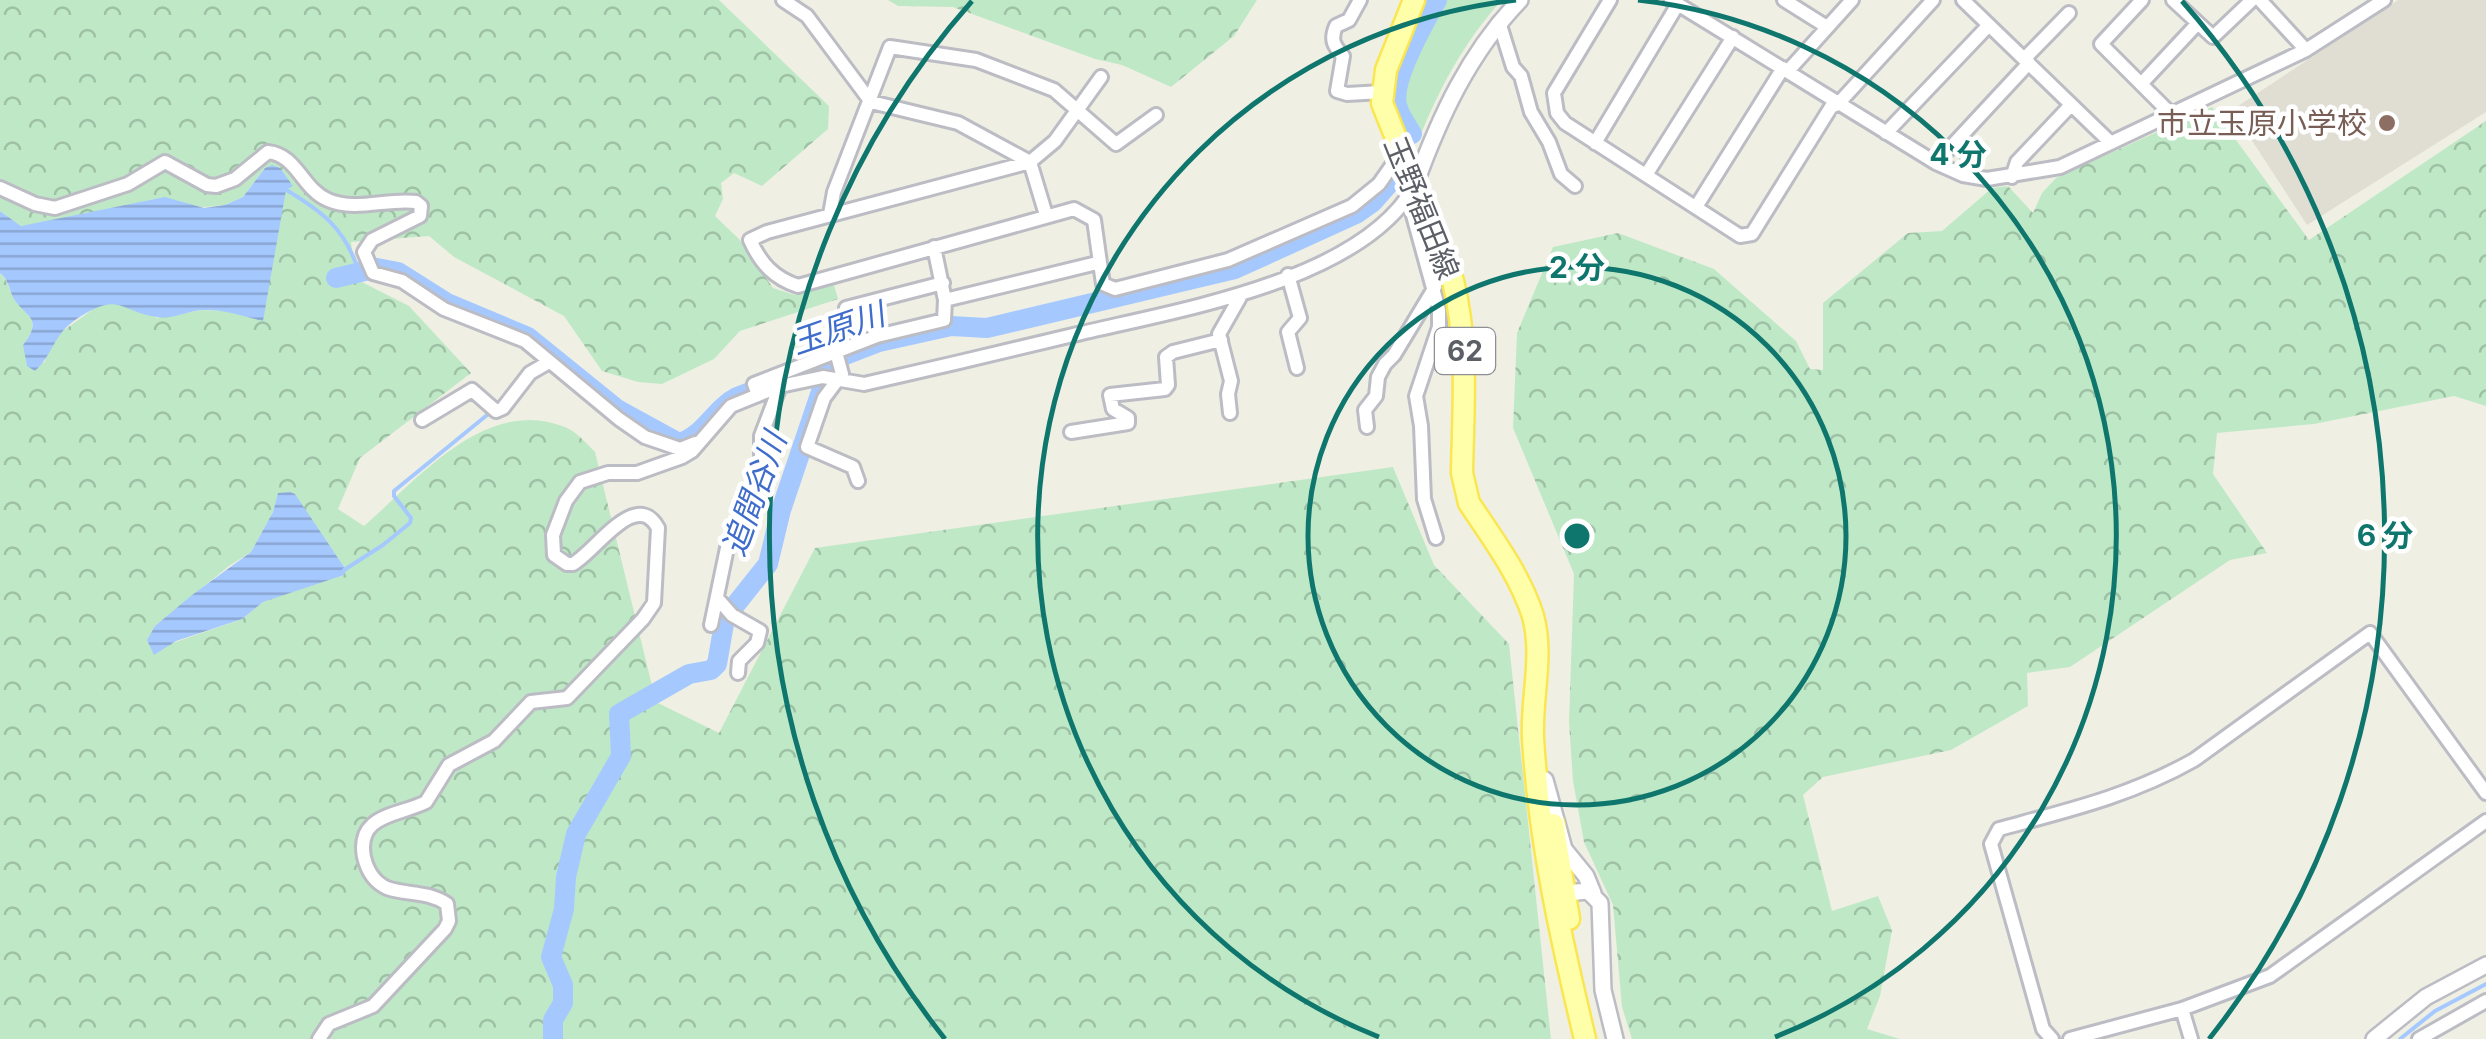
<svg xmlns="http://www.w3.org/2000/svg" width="2486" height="1039" font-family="Inter,'Noto Sans JP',sans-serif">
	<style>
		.education { fill: #e0ded3 }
		.green { fill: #bfe9c6 }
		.forest { fill: url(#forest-crowns); fill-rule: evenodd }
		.water { fill: url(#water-rules) }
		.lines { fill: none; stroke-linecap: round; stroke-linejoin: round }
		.stream { stroke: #a5c9ff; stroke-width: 4 }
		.river { stroke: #a5c9ff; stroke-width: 20 }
		.minor-casing { stroke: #bcbdc4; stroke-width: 18 }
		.tertiary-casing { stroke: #bcbdc4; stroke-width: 20 }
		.primary-casing { stroke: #fae652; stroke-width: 25 }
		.minor { stroke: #fff; stroke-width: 12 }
		.tertiary { stroke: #fff; stroke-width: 15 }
		.primary { stroke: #ffa; stroke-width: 20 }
		.ring { fill: none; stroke: #0f766e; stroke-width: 5 }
		.education-dot { fill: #8d6e63; stroke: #fff; stroke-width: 4 }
		.labels { text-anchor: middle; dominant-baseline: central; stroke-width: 9; stroke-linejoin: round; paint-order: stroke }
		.shield { fill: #fff; stroke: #8d8f94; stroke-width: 2.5 }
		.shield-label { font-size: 28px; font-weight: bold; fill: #5c5f66 }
		.education-label { font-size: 30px; fill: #785e54; stroke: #fff; text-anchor: end }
		.street-label { font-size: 30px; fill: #5c5f66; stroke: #fff }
		.water-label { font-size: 32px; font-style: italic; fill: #3f6dcb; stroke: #fff }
		.centre { fill: #0f766e; stroke: #fff; stroke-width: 5 }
		.ring-label { font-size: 30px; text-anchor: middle; font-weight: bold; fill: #0f766e; stroke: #fff; stroke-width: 9; stroke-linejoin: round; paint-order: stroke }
	</style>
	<defs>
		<pattern id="forest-crowns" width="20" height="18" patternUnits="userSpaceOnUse" patternTransform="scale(2.5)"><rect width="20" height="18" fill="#bfe9c6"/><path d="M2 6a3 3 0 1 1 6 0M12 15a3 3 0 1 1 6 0" fill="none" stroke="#9ec0a5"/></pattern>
		<pattern id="water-rules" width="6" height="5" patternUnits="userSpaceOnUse" patternTransform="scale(2.5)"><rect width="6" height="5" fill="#a5c9ff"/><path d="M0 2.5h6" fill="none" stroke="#8aa6d2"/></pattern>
	</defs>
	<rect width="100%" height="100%" fill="#f0efe4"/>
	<path class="education" d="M2398 0H2486V112L2307 225 2232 110Z"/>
	<path class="green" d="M1426 0H1502C1465 40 1439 89 1419 139 1389 140 1387 97 1393 75 1397 58 1407 46 1415 31 1420 22 1423 10 1426 0Z"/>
	<path class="forest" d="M0 0H719L829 106 828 129 762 186 734 173 721 183 723 199 715 216 739 239 773 288 795 295 834 285 838 299 740 331 714 359 662 384 638 382 602 371 564 316 454 257 429 236 351 242 356 279 409 306 471 373 360 458 338 509 364 526C417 480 486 395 565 427 576 431 587 444 595 452L656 702 719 733 815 548 1393 467 1434 565 1509 644 1551 1039H0V273C9 281 9 293 17 302 32 319 40 323 23 345L44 363 56 336 96 307 114 302 158 318 201 310 227 311 263 321 265 168 243 197 225 205 21 226 0 211ZM278 494 344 575 300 587 263 602 242 619 170 644 155 626 229 566 251 552 273 512Z
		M888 0H1257L1234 36 1171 87 1122 65 1095 59 953 7 898 6Z
		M2212 107 2309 240 2486 121V406L2454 396 2314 424 2217 433 2213 474 2267 553 2230 560 2070 667 2027 673 2028 706 1951 750 1823 777 1803 795 1832 911 1878 896 1892 930 1880 996 1867 1029 1900 1039H1632L1622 1007 1613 905 1584 842 1573 781 1569 722 1574 574 1513 428 1517 333 1553 247 1618 233 1714 269 1796 341 1810 369 1823 370V303L1908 233 1942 231 1992 188 2008 186 2033 213 2042 193 2056 178Z"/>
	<path class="water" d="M272 165 280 168 293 186 286 190 263 321C243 316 223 309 202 310 188 311 171 320 157 317 118 311 120 291 78 318 52 335 54 354 35 371L27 366 23 345C46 315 22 317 12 295 8 285 8 280 0 273V211L21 226 165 197 204 208 225 205 243 197 265 168Z
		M290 492 295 494 346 570 344 575 263 602 242 619 176 641 154 655 147 640 155 626 192 595 251 552 273 512 278 493Z"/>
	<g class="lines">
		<path class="stream" d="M283 188C322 211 345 228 359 272
			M344 570 383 545 410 523 411 518 394 496V491L492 411
			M2400 1039 2435 1011 2486 984"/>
		<path class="river" d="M1412 134C1407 125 1399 115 1397 105 1391 80 1424 23 1437 0
			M336 278 377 268 398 272 447 303 528 337 617 409 679 443C703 437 715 408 737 397L879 342 951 326 987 328 1235 269 1356 214 1373 202 1395 177
			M553 1039V1020L563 1003V985L551 957 564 909 566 877 576 834 621 756 619 714 689 674 711 670 717 664 725 618 768 564 781 510 831 362"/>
		<defs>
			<path id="minor" d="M783 0 807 16 871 102 958 123 1030 162 1046 215
				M1360 0 1349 20 1336 26C1330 40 1334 46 1343 56L1337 91 1347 94 1382 92
				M1610 0 1554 93 1557 113 1565 123 1740 236 1752 234 1831 107 1838 104 1933 0
				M1671 0 1936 163 1963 175 1987 179 2060 167 2306 50 2384 0
				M1784 0 1827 27
				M1963 0 2111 143
				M2142 0 2101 44 2171 114
				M2173 0 2213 37 2252 0
				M2260 0 2306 50
				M1499 22 1513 67 1521 76 1531 112 1549 142 1561 174 1575 186
				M2024 59 2069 13
				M1788 71 1852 0
				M1101 77 1055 141 1030 162 767 232 750 240C761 264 774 278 798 286L1074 209 1094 220 1103 284 1115 289 1228 260 1352 206 1379 184 1400 154
				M2141 84 2198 23
				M1886 133 1989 25
				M1595 143 1678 4
				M1936 163 2029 63
				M1646 175 1733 37
				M2012 177 2017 162 2071 105
				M0 188 35 204 55 208 128 184 165 162 207 185 216 186 235 179 268 152C297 155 302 189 328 200 356 212 388 198 416 202L421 206 420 216 372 240 364 252 373 273 402 281 444 309 525 341 619 419 645 437 680 449 695 443
				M1408 197 1439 310V327L1416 396 1421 426 1424 499 1436 538
				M1696 207 1783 68
				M830 214 834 192 890 47 976 60 1054 90 1116 144 1156 115
				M1288 275 1300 318 1288 332 1297 368
				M945 300 1097 263
				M846 308 943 283
				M836 352 842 374 824 398 807 447 853 467 858 481
				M758 395 754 384 877 336 944 320 945 300 934 247
				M1230 413 1228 394 1231 381 1219 334 1240 297
				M422 420 472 390 496 411 503 408 530 373 549 362
				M1367 427 1365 410 1376 396 1378 377 1385 364 1394 355 1435 287
				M1071 432 1128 423V418L1113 409 1110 395 1165 389 1168 385 1166 357 1173 352 1221 340
				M717 598 732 615 760 631 757 643 739 661 738 673
				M711 625 727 548 740 541 761 462V436L780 386
				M2182 1009 2191 1039
				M319 1039 329 1024 373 1006 445 929 449 921 447 904C428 891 407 895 387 888 374 882 367 870 364 857 356 814 398 816 426 802L449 765 494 741 531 702 567 698 643 619 654 603 658 528C636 488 596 551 573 564H567L554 555 553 535 566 501 580 482 608 473H637L682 457 692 451 731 406 780 386 823 377 864 384C934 368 1003 352 1073 335 1172 311 1362 282 1415 185
				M2052 1039 2043 1029 1991 844 1999 829C2069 810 2130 796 2194 760L2370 633 2486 793
				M2070 1039 2182 1009 2270 976 2486 821
				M2419 1039 2486 1001"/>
			<path id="tertiary" d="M1415 185C1440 116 1469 53 1520 0
				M1545 780 1564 849 1586 876 1593 893
				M1555 894 1588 891 1600 903 1603 990 1615 1039
				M2374 1039 2426 997 2486 965"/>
			<path id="primary" d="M1414 0 1386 70 1382 103 1453 281C1469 345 1463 408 1462 473L1469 503C1493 539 1520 575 1533 616 1544 657 1531 697 1533 738 1539 841 1561 939 1585 1039
				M1553 824 1569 919"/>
		</defs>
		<use href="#minor" class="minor-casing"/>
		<use href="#tertiary" class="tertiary-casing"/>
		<use href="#primary" class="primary-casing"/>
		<use href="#minor" class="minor"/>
		<use href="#tertiary" class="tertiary"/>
		<use href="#primary" class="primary"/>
	</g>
	<g class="ring">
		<circle cx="1577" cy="536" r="269"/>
		<path d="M1379 1037A539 539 0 0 1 1516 0M1638 0A539 539 0 0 1 1775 1037"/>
		<path d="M945 1039A808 808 0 0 1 972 1M2182 1A808 808 0 0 1 2209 1039"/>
	</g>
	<circle class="education-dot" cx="2387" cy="123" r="10"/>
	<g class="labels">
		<rect class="shield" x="1435" y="328" width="60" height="46" rx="8"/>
		<g class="shield-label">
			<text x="1465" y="351">62</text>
		</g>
		<g class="education-label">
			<text x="2367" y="123">市立玉原小学校</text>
		</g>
		<g class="street-label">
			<text transform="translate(1422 208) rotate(68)">玉野福田線</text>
		</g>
		<g class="water-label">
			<text transform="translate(838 328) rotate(-19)">玉原川</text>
			<text transform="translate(754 494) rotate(-70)">追間谷川</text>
		</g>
	</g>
	<circle cx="1577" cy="536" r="15" class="centre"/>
	<g class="ring-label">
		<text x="1958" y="165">4 分</text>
		<text x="1577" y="278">2 分</text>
		<text x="2385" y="546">6 分</text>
	</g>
</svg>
